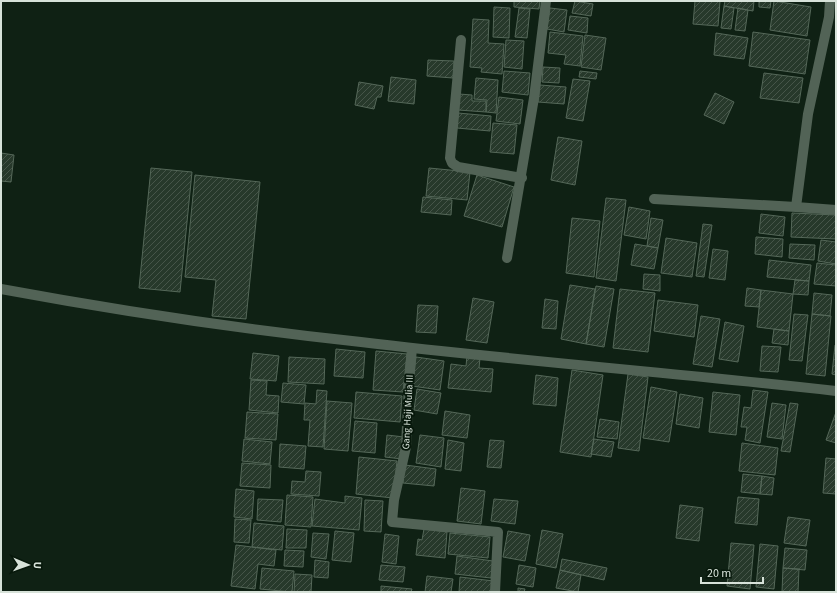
<svg xmlns="http://www.w3.org/2000/svg" width="837" height="593" font-family="'Source Sans 3',sans-serif">
	<style>
		.building { fill: url(#building-hatch); stroke: #556859 }
		.lines { fill: none; stroke-linecap: round; stroke-linejoin: round }
		.minor { stroke: #526356; stroke-width: 10 }
		.labels { text-anchor: middle; dominant-baseline: central; stroke-width: 4; stroke-linejoin: round; paint-order: stroke }
		.street-label { font-size: 10px; fill: #d7e2d9; stroke: #07180b }
	</style>
	<defs>
		<pattern id="building-hatch" width="6" height="6" patternUnits="userSpaceOnUse"><rect width="6" height="6" fill="#27392b"/><path d="M-1 1l2-2M0 6l6-6M5 7l2-2" fill="none" stroke="#465549"/></pattern>
	</defs>
	<rect width="100%" height="100%" fill="#0f2114"/>
	<path class="building" d="M514 1H540L539 9 514 7Z
		M575 1 593 4 591 16 572 13Z
		M695 1H720L718 26 693 24Z
		M725 1H754L753 11 724 6Z
		M759 1H771L770 8 759 7Z
		M774 1 811 7 807 36 770 30Z
		M724 6 734 8 731 29 721 28Z
		M494 7 510 8 509 38 493 37Z
		M519 8 530 9 527 38 515 37Z
		M550 8 567 10 564 32 547 29Z
		M738 8 748 10 745 31 735 30Z
		M570 16 588 18 587 33 568 30Z
		M473 19 489 20 488 43 504 44 502 74 481 72 482 68 470 67Z
		M550 32 583 36 580 66 564 64 566 55 548 53Z
		M753 32 810 40 805 74 749 66Z
		M716 33 748 38 744 59 714 55Z
		M585 35 606 38 601 70 581 67Z
		M506 40 524 41 522 69 504 67Z
		M428 60 454 61 453 78 427 76Z
		M543 67 560 68 559 83 542 82Z
		M504 71 530 73 528 95 502 92Z
		M580 71 597 73 596 79 579 77Z
		M764 73 803 78 799 103 760 98Z
		M391 77 416 80 414 104 388 101Z
		M476 78 498 80 496 113 486 112 487 100 474 99Z
		M573 79 590 81 583 121 566 118Z
		M359 82 383 86 381 97H377L374 109 355 105Z
		M540 85 566 87 564 104 538 102Z
		M715 93 734 102 724 124 704 115Z
		M459 94 472 95V101H486V112L458 110Z
		M499 97 523 100 520 124 496 121Z
		M458 113 491 116 490 131 457 128Z
		M493 123 517 125 514 154 490 152Z
		M558 137 582 141 575 185 551 180Z
		M1 153 14 155 11 182 1 181Z
		M151 168 192 172 180 292 139 288Z
		M429 168 470 172 467 200 426 196Z
		M195 175 260 182 246 319 212 316 216 280 185 277Z
		M477 175 514 187 502 227 464 216Z
		M423 197 452 200 451 215 421 212Z
		M606 198 626 200 616 281 596 278Z
		M629 207 650 211 646 239 624 235Z
		M792 213 836 215V239L791 237Z
		M761 214 785 217 783 236 759 233Z
		M572 218 600 221 594 277 566 273Z
		M651 218 663 220 658 248 647 246Z
		M703 224 712 225 704 277 696 276Z
		M756 237 783 239 782 257 755 254Z
		M666 238 697 243 692 277 661 273Z
		M821 240 836 242V264L818 261Z
		M635 244 658 248 654 269 631 265Z
		M790 244 815 245 814 260 789 258Z
		M713 249 728 251 725 280 709 278Z
		M769 260 811 265 809 281 767 277Z
		M817 263 836 265V286L814 284Z
		M644 274 660 275V291L643 289Z
		M795 280 809 281 808 295 793 294Z
		M570 285 595 289 586 344 561 339Z
		M596 286 614 289 604 347 586 344Z
		M747 288 761 290 759 307 745 306Z
		M620 289 655 293 648 352 613 348Z
		M761 290 793 294 789 331 757 327Z
		M814 293 832 295 830 316 812 314Z
		M473 298 494 302 487 343 466 340Z
		M545 299 558 301 556 329 542 328Z
		M658 300 698 305 694 337 654 331Z
		M418 305 438 306 436 333 416 332Z
		M794 314 808 315 802 361 789 360Z
		M812 314 831 316 825 376 806 374Z
		M701 316 720 319 712 367 693 364Z
		M725 322 744 326 738 362 719 359Z
		M774 329 789 331 788 345 772 343Z
		M835 345H836V375L832 374Z
		M762 346 781 347 778 372 760 371Z
		M336 349 365 352 363 378 334 376Z
		M376 351 407 354 403 392 373 390Z
		M253 353 279 356 276 381 250 379Z
		M467 356 480 358 479 368 493 369 491 392 448 388 451 364 466 366Z
		M289 357 325 359 324 384 288 382Z
		M416 357 444 361 440 390 412 386Z
		M572 370 603 375 591 457 560 452Z
		M628 374 648 377 639 451 618 448Z
		M536 375 558 378 556 406 533 404Z
		M251 380 267 381 266 395 279 396 278 413 249 410Z
		M283 383 306 385 304 404 281 402Z
		M651 387 677 392 669 442 643 438Z
		M417 389 441 393 437 414 414 410Z
		M317 390 327 391 323 447 308 446 310 420H304L305 403 316 404Z
		M753 390 768 392 760 443 745 440 747 427H741L744 407 751 408Z
		M356 392 402 396 400 422 354 418Z
		M713 392 740 395 736 435 709 432Z
		M680 394 703 398 699 428 676 424Z
		M327 401 352 403 348 451 324 449Z
		M772 403 786 405 782 439 767 437Z
		M790 403 798 404 790 452 781 451Z
		M445 411 470 415 467 438 442 435Z
		M247 412 278 414 276 440 245 438Z
		M836 412V443L826 440Z
		M600 419 619 422 617 439 597 437Z
		M355 421 377 423 375 453 352 451Z
		M387 435 404 437 402 459 385 457Z
		M420 435 444 438 441 467 416 463Z
		M244 439 272 442 270 464 242 461Z
		M594 439 614 442 611 457 591 454Z
		M448 440 464 443 461 471 445 469Z
		M490 440 504 441 501 468 487 467Z
		M742 443 778 448 775 475 739 471Z
		M280 444 306 446 304 469 279 467Z
		M359 457 397 461 393 498 356 494Z
		M826 458 836 459V494L823 493Z
		M242 463 271 465 270 488 240 486Z
		M405 465 436 469 434 486 403 483Z
		M306 471 321 472 319 496 291 494 292 481 305 482Z
		M743 474 762 476 760 494 741 492Z
		M762 476 774 478 772 495 760 494Z
		M461 488 485 491 481 524 457 521Z
		M236 489 254 491 252 519 234 517Z
		M287 495 313 497 311 527 285 525Z
		M345 496 362 498 359 530 312 526 315 499 345 503Z
		M738 497 759 499 757 525 735 523Z
		M258 499 283 500 281 522 257 520Z
		M494 499 518 501 515 524 491 521Z
		M365 500 383 501 381 532 364 531Z
		M680 505 703 508 699 541 676 538Z
		M788 517 810 520 806 546 784 543Z
		M235 519 251 520 249 543 234 542Z
		M254 523 284 526 282 550 252 547Z
		M287 529 307 530 306 548H286Z
		M424 529 447 532 445 558 416 555 418 539 422 540Z
		M542 530 563 534 556 568 536 564Z
		M335 531 354 533 351 562 332 560Z
		M508 531 530 535 525 561 503 557Z
		M313 533 329 534 326 559 311 557Z
		M450 533 490 537 488 558 448 554Z
		M385 534 399 536 396 564 382 562Z
		M731 543 754 545 750 589 727 586Z
		M760 544 778 546 774 589 756 587Z
		M236 545 276 550 274 566 258 564 255 589 231 586Z
		M785 548 807 550 805 570 783 568Z
		M285 550 304 551 303 567 284 566Z
		M457 556 493 561 491 578 455 574Z
		M562 559 607 568 604 580 560 570Z
		M315 560 329 562 328 578 314 577Z
		M381 565 405 567 403 582 379 580Z
		M519 565 536 568 533 587 516 584Z
		M262 568 294 571 292 592 260 589Z
		M783 568 799 569 798 592H782Z
		M560 570 581 575 578 592 556 588Z
		M295 574 312 575 311 592H294Z
		M427 576 453 579 451 592H425Z
		M460 577 494 581 492 592H459Z
		M381 586 412 589 411 592H381Z
		M518 588 525 589 524 592H518Z"/>
	<g class="lines">
		<path class="minor" d="M830 1 829 17 808 114 796 207 836 210
			M461 40 450 158 452 163 458 167 522 178
			M654 199 796 207
			M507 258 534 98 546 1
			M1 289C120 311 240 329 361 342 519 361 678 373 836 391
			M412 348 409 383 406 447 394 500 392 522 498 532 495 592"/>
	</g>
	<g class="labels">
		<g class="street-label">
			<text transform="translate(408 412) rotate(-87)">Gang Haji Mulia III</text>
		</g>
	</g>
	<rect width="837" height="593" fill="none" stroke="#d7e2d9" stroke-width="4"/>
	<g transform="translate(28 565) rotate(92)" stroke="#07180b" stroke-width="3" paint-order="stroke">
	<path d="M0-3L7 15L0 10L-7 15Z" fill="#d7e2d9"/>
	<text y="-6" font-size="11" font-weight="bold" text-anchor="middle" fill="#d7e2d9">U</text>
	</g>
	<path d="M701 577v6h62v-6" fill="none" stroke="#d7e2d9" stroke-width="2"/>
	<text x="707" y="577" font-size="12" fill="#d7e2d9" stroke="#07180b" stroke-width="3" paint-order="stroke">20 m</text>
</svg>
